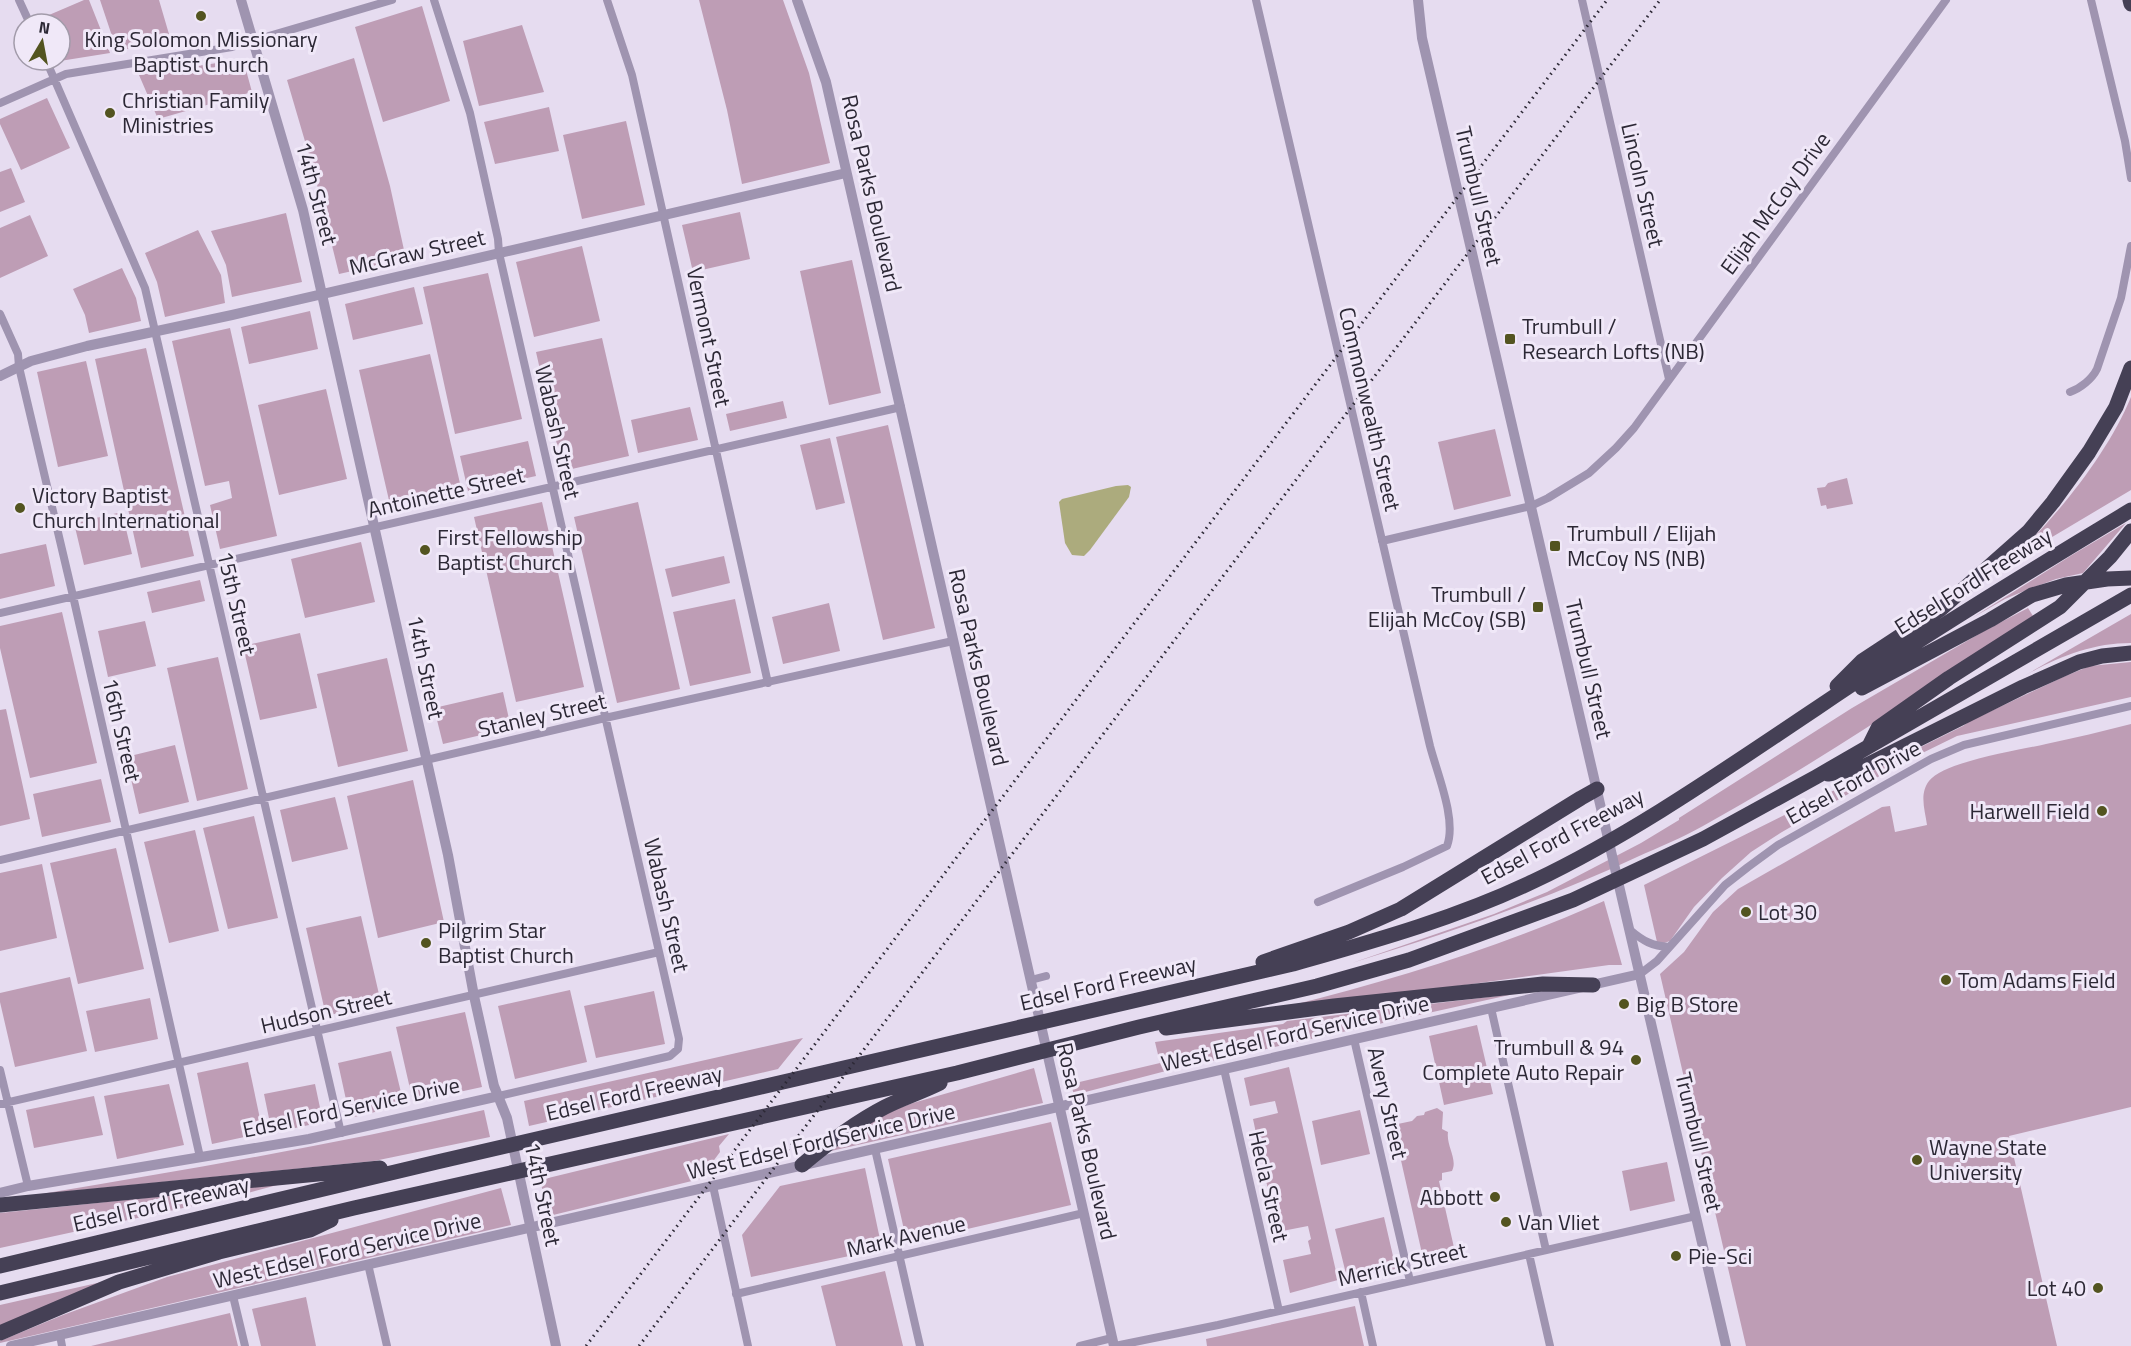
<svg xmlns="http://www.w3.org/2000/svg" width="2131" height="1346" font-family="'Titillium Web',sans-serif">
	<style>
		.green { fill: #be9db5 }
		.water { fill: #acab7d }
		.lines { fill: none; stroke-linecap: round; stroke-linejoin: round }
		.minor { stroke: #9f94b0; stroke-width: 8 }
		.tertiary { stroke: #9f94b0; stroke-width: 10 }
		.motorway { stroke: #454055; stroke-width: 15 }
		.rail { stroke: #2c2835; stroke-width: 3; stroke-dasharray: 1.5 4.5; stroke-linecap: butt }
		.poi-dot { fill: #535420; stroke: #f0e8f8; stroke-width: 2 }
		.labels { text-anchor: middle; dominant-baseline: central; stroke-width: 6; stroke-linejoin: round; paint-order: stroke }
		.poi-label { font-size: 22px; fill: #2c2835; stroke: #f0e8f8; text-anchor: start }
		.street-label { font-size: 22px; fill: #2c2835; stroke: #f0e8f8 }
	</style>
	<rect width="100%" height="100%" fill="#e6dcf0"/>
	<path class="green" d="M84 0H89L110 53 60 61V24H44L42 18Z
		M100 0H159L171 41 117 51Z
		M699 0H783L809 73 830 163 742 184 727 110Z
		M422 6 450 101 383 122 355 27Z
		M522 25 544 92 479 106 463 41Z
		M354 58 390 186 406 259 339 274 314 172 287 80Z
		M243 59 252 92 158 119 139 75Z
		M47 98 70 148 21 170 0 124V119Z
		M549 107 559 151 495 164 484 122Z
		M626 121 645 205 582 219 563 135Z
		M11 168 25 202 0 212V172Z
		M740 212 750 259 693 272 682 225Z
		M286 213 302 282 232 297 226 265 211 231Z
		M30 215 48 256 0 278V228Z
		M198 230 221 275 225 303 165 317 157 282 145 253Z
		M582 246 600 321 534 337 516 262Z
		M852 260 881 393 829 405 800 271Z
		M122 268 136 298 141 321 89 333 85 315 73 289Z
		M488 273 522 419 455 434 423 287Z
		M414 287 423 324 353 340 345 304Z
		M310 311 318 349 249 364 241 327Z
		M230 328 277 536 220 549 210 505 232 498 229 481 205 486 172 341Z
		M602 338 629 456 563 471 536 352Z
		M146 348 194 556 141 568 95 359Z
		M430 354 462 492 391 509 359 370Z
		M86 361 108 456 58 467 37 372Z
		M326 389 347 479 279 495 258 405Z
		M2131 397V490L2017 558 2015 556C2059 514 2108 453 2131 397Z
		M783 401 787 418 730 431 726 414Z
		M690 407 698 440 638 453 631 420Z
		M888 425 935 628 883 640 836 437Z
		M1495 429 1511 496 1454 510 1438 442Z
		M830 438 845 503 816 510 800 445Z
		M528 441 536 476 468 491 460 456Z
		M1847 478 1853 504 1827 509 1826 505 1821 506 1817 488 1825 487 1828 483Z
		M542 502 584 687 516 702 474 517Z
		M638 502 680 689 617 703 574 517Z
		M122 512 132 554 84 565 74 523Z
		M2126 523 2083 573 2056 579 2029 589 2005 599 1972 618 2072 555Z
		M361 542 375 602 305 618 291 559Z
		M46 544 55 586 0 599V554Z
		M724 556 730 583 672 597 665 569Z
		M200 580 205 601 152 613 147 592Z
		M735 599 751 673 690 686 673 612Z
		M829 603 840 651 783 664 772 617Z
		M2028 608 2033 616C1926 690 1817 763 1703 826 1682 838 1659 847 1637 857 1545 900 1449 933 1352 963L1494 914 1547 892 1641 843 1679 820V818L1852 708 1984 631Z
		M62 612 97 763 30 778 0 648V626Z
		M2131 614V643C2092 643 2058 657 2024 676Z
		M145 621 156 666 108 677 98 631Z
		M300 633 317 708 260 720 243 646Z
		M218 657 248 789 197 801 167 668Z
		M387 658 408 751 338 767 317 674Z
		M2131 662V697L1957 736 1904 762 1782 832 1751 852 1722 878 1694 907 1670 941 1664 943 1657 942 1644 885 1963 726 1970 721 2063 677 2090 666Z
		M503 692 511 728 443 744 434 708Z
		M6 709 30 819 0 826V710Z
		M2131 724V1107L2009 1136 2057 1346H1746L1660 974 1684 952 1713 912 1738 889 1882 807 1890 806 1895 832 1927 825C1925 810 1919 794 1929 781 1945 761 2020 750 2046 744 2075 738 2103 731 2131 724Z
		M175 745 189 802 139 814 126 757Z
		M101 779 111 822 42 837 33 794Z
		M413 780 444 922 378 938 347 796Z
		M335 797 348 849 292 862 280 810Z
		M254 816 278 918 228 929 203 828Z
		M195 830 219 931 169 943 144 842Z
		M116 848 144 969 78 984 50 863Z
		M42 864 57 938 0 951V873Z
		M1604 901 1622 965H1609L1292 1009 1289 1006C1397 979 1502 946 1604 901Z
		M361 916 381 1003 326 1016 306 928Z
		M70 977 87 1051 15 1067 0 1002V993Z
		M570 990 587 1062 515 1079 498 1006Z
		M654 991 665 1044 596 1058 584 1006Z
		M1514 994 1162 1072 1074 1095 1071 1084 1160 1063 1155 1042 1283 1024 1287 1021Z
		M150 998 158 1039 95 1052 86 1011Z
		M465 1012 482 1087 413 1102 396 1027Z
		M1477 1025 1493 1094 1444 1105 1429 1036Z
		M803 1038 778 1069 529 1126 524 1101Z
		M391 1051 404 1105 350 1118 338 1063Z
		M248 1062 263 1133 212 1144 197 1073Z
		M1289 1067 1338 1280 1290 1293 1283 1260 1311 1254 1308 1241 1311 1239 1308 1226 1277 1232 1253 1119 1278 1113 1275 1101 1250 1106 1244 1078Z
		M1034 1068 1043 1103 831 1151 878 1116 913 1103Z
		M169 1084 184 1145 117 1159 104 1096Z
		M315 1084 323 1122 272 1133 264 1094Z
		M94 1096 103 1135 34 1148 26 1110Z
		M1437 1108 1443 1112 1442 1129 1448 1132C1446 1146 1458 1159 1452 1171L1442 1173V1180L1439 1181 1455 1252 1423 1258 1393 1125 1412 1121 1417 1116 1424 1115 1425 1112Z
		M484 1110 490 1137 374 1161 41 1194C190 1169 338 1144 484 1110Z
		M1360 1110 1370 1154 1321 1165 1312 1121Z
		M1051 1122 1071 1205 907 1243 888 1159Z
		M729 1134 719 1146 720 1152 700 1179 549 1216 540 1180Z
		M1667 1162 1675 1201 1630 1211 1622 1171Z
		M865 1168 882 1249 751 1277 742 1235 780 1186Z
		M281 1184 244 1194 243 1192 206 1203 0 1248V1213Z
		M501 1188 511 1225 0 1343V1341L63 1315 167 1277Z
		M1384 1217 1396 1269 1347 1278 1335 1229Z
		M885 1271 903 1346H836L821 1286Z
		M128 1276 0 1329V1305Z
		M306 1297 316 1346H261L252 1309Z
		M1355 1306 1364 1346H1207L1206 1339Z
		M230 1313 238 1346H91Z"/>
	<path class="water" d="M1128 485 1131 487 1129 497 1090 550 1084 556 1072 555 1065 543 1059 502 1062 499 1116 486Z"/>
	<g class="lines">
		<path class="minor" d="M19 0 30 24
			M434 0 470 113 498 239 499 253 679 1039 678 1049 670 1056 499 1096
			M607 0 632 75 768 683
			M1256 0 1430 746C1437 773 1457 820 1447 846L1403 867 1318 902
			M1582 0 1669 379
			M2091 0 2125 141 2131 178
			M46 60 145 288 341 1133
			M0 103 66 74 232 47 392 0
			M0 314 18 354 19 367 73 596 200 1157
			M2070 392C2081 388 2092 379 2097 369L2121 298 2131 246
			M1382 541 1531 506 1548 498 1589 473 1616 448 1634 428 1946 0
			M0 613 901 407
			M0 860 605 718 953 641
			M1630 930C1643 941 1652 946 1669 947
			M1640 974 1657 961 1725 885 1748 867 1778 845 1931 759 1964 745 2131 706
			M1031 980 1046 976
			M1491 1008 1546 1250
			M1354 1039 1410 1281
			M1224 1069 1279 1311
			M0 1070 28 1186
			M0 1104 659 952
			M875 1149 920 1346
			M713 1186 748 1346
			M1529 1254 1550 1346
			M368 1264 387 1346
			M1361 1292 1373 1346
			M736 1294 1084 1213
			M233 1296 245 1346
			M60 1335 62 1346
			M1080 1346 1112 1338
			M1115 1346 1218 1325 1696 1216"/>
		<path class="tertiary" d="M241 0 303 210 448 855 474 996 494 1086 507 1118 556 1346
			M797 0 826 82 1114 1346
			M1418 0 1422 38 1726 1346
			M0 376 31 361 87 346 232 315 846 173
			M0 1193 28 1186 309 1139 499 1096
			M11 1346 1640 974"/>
		<path class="motorway" d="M2130 0 2131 4
			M1837 686 1862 661 1941 609 2029 531 2053 502 2089 452 2116 407 2131 368
			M1862 688 1990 620 2032 595 2066 585 2107 579 2131 578
			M1869 746 1878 728 1949 678 2060 607 2110 557 2131 531
			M1828 774 1861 768 2023 687 2079 662 2102 656 2131 653
			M1263 962 1349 932 1401 909 1581 798 1597 789
			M1166 1028 1334 1006 1543 984 1593 985
			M802 1165C828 1143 854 1123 885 1107 903 1098 922 1092 940 1083
			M0 1205 380 1168
			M0 1266 437 1162 1293 964C1374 941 1457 918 1534 881 1631 835 1727 768 1817 708 1920 638 2025 574 2131 510
			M0 1293 354 1208 957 1073 1139 1027 1317 986 1409 960 1573 900 1703 839 1816 777 2131 595
			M0 1333 119 1282 219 1252 310 1230 331 1220"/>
		<path class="rail" d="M586 1346 1607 0
			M639 1346 1660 0"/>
	</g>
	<g class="poi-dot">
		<circle cx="201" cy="16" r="6"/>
		<circle cx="110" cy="113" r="6"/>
		<rect x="1504" y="333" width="12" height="12" rx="3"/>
		<circle cx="20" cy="508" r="6"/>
		<rect x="1549" y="540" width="12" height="12" rx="3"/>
		<circle cx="425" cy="550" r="6"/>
		<rect x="1532" y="601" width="12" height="12" rx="3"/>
		<circle cx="2102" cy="811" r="6"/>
		<circle cx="1746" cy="912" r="6"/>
		<circle cx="426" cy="943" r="6"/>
		<circle cx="1946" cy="980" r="6"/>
		<circle cx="1624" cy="1004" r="6"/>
		<circle cx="1636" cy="1060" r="6"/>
		<circle cx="1917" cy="1160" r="6"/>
		<circle cx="1495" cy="1197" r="6"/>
		<circle cx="1506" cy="1222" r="6"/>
		<circle cx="1676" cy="1256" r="6"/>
		<circle cx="2098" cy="1288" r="6"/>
	</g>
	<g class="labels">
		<g class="poi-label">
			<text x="201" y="39" text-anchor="middle">King Solomon Missionary<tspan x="201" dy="25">Baptist Church</tspan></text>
			<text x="122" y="100">Christian Family<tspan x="122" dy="25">Ministries</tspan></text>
			<text x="1522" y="326">Trumbull /<tspan x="1522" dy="25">Research Lofts (NB)</tspan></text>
			<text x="32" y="495">Victory Baptist<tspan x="32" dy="25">Church International</tspan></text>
			<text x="1567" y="533">Trumbull / Elijah<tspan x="1567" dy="25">McCoy NS (NB)</tspan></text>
			<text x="437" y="537">First Fellowship<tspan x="437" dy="25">Baptist Church</tspan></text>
			<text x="1526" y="594" text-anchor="end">Trumbull /<tspan x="1526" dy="25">Elijah McCoy (SB)</tspan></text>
			<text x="2090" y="811" text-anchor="end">Harwell Field</text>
			<text x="1758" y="912">Lot 30</text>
			<text x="438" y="930">Pilgrim Star<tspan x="438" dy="25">Baptist Church</tspan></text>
			<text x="1958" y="980">Tom Adams Field</text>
			<text x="1636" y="1004">Big B Store</text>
			<text x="1624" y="1047" text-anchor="end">Trumbull &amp; 94<tspan x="1624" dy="25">Complete Auto Repair</tspan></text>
			<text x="1929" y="1147">Wayne State<tspan x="1929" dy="25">University</tspan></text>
			<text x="1483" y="1197" text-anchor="end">Abbott</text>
			<text x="1518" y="1222">Van Vliet</text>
			<text x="1688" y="1256">Pie-Sci</text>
			<text x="2086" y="1288" text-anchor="end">Lot 40</text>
		</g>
		<g class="street-label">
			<text transform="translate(1643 185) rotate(77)">Lincoln Street</text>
			<text transform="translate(317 193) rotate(75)">14th Street</text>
			<text transform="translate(872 193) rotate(77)">Rosa Parks Boulevard</text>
			<text transform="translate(1479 196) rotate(77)">Trumbull Street</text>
			<text transform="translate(1775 203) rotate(-54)">Elijah McCoy Drive</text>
			<text transform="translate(417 252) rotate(-13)">McGraw Street</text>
			<text transform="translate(709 337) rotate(78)">Vermont Street</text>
			<text transform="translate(1370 409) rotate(77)">Commonwealth Street</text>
			<text transform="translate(558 432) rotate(77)">Wabash Street</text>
			<text transform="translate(446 492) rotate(-13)">Antoinette Street</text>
			<text transform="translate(1973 581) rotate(-32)">Edsel Ford Freeway</text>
			<text transform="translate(237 603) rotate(77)">15th Street</text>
			<text transform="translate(426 667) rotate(78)">14th Street</text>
			<text transform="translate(979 667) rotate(77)">Rosa Parks Boulevard</text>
			<text transform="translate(1589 669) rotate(77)">Trumbull Street</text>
			<text transform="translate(542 715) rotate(-13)">Stanley Street</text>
			<text transform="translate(122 730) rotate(77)">16th Street</text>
			<text transform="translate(1853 782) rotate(-29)">Edsel Ford Drive</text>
			<text transform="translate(1562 836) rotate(-28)">Edsel Ford Freeway</text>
			<text transform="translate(667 905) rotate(77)">Wabash Street</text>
			<text transform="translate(1108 983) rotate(-13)">Edsel Ford Freeway</text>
			<text transform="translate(326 1011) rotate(-13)">Hudson Street</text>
			<text transform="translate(1295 1033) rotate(-13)">West Edsel Ford Service Drive</text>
			<text transform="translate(634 1093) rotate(-13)">Edsel Ford Freeway</text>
			<text transform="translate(1388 1103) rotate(77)">Avery Street</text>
			<text transform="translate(351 1107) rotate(-12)">Edsel Ford Service Drive</text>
			<text transform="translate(821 1141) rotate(-13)">West Edsel Ford Service Drive</text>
			<text transform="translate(1087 1141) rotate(77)">Rosa Parks Boulevard</text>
			<text transform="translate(1699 1142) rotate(77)">Trumbull Street</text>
			<text transform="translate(1269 1186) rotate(77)">Hecla Street</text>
			<text transform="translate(543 1194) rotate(78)">14th Street</text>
			<text transform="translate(161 1204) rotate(-13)">Edsel Ford Freeway</text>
			<text transform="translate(906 1236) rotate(-13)">Mark Avenue</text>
			<text transform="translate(347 1250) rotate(-13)">West Edsel Ford Service Drive</text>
			<text transform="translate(1402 1264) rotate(-13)">Merrick Street</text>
		</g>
	</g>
	<g transform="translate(42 42) rotate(10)"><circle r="28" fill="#f0e8f8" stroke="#a29baa" stroke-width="1.5"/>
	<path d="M0-4.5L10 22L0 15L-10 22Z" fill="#535420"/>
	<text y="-9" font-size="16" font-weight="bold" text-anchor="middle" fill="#2c2835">N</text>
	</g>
</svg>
